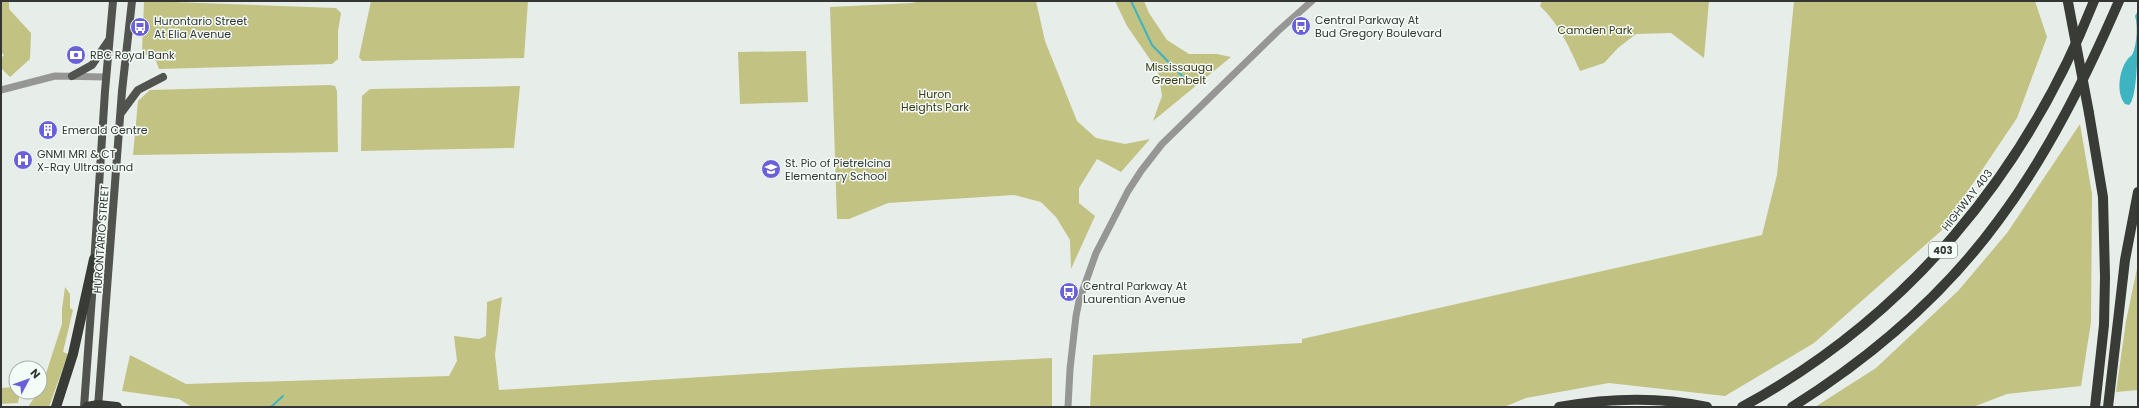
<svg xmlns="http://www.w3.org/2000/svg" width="2139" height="408" font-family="Poppins,sans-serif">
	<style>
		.green { fill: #c2c283 }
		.water { fill: #3eb3c2 }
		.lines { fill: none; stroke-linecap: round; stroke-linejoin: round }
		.stream { stroke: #3eb3c2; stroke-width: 2 }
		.minor { stroke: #969794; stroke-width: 7 }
		.major { stroke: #50534e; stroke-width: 8 }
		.highway { stroke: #383b36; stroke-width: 10 }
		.highway-bridge { stroke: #383b36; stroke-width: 10 }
		.labels { text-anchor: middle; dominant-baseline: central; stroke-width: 3; stroke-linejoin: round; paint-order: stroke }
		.shield { fill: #f4fcf7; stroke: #6d716e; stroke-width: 1 }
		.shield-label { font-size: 10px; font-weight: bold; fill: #333634 }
		.poi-label { font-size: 11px; fill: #333634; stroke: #f4fcf7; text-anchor: start }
		.park-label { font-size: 11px; fill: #3a3916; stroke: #f4fcf7 }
		.street-label { font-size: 11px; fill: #333634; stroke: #f4fcf7 }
	</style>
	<rect width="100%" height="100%" fill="#e7eee9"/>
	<path class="green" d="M1 1H9V9L31 33 30 59 10 77 1 68V58L4 55 1 52Z
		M144 1 336 8 341 13 338 31V59L332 64 159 69 156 61 150 55H145L142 52Z
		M371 1H528L524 58 362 61 359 57Z
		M920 1H1036L1045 41 1077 121 1096 138 1125 144 1150 139 1121 172 1097 159 1079 188V203L1095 216 1071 269 1070 240 1056 217 1041 202 1014 195 888 203 849 219H837L830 7 912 3Z
		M1115 1H1144L1149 13 1167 40 1189 54H1217L1231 57 1153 121 1162 96 1158 71 1127 26Z
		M1542 1H1709L1704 58 1671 33 1636 34 1618 48 1604 63 1580 71C1569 47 1560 25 1540 6Z
		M1794 1H2035L2047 37 2017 118 1941 231 1814 343 1725 396 1609 383 1526 398 1504 407H1090L1093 355 1302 343V339L1762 235 1777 175Z
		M806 51 808 102 740 104 738 52Z
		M330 85 335 86 337 91 338 152 133 155 138 101 150 90Z
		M520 86 514 148 361 151 362 96 370 89Z
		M2080 124 2092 194 2091 322 2081 386 2007 394 1973 407H1815L1876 368 1958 291 2007 233Z
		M2138 264V390L2116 392 2126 321Z
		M65 287 70 294V308L73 310 63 352 68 354 49 407H28L38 392H40L62 324V309Z
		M502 297 495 355 499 390 843 368 1052 358V407H192L179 399 122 391 130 355 186 384 449 376 457 361 454 336 479 339 486 336 487 302Z
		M16 387V392H20L18 403 1 404V388Z"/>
	<path class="water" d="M2138 11C2138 26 2139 99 2129 105L2125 104C2116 93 2119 71 2127 60 2129 57 2132 56 2133 53 2137 43 2138 25 2135 16Z"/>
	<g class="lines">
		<path class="stream" d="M1131 1 1152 45 1187 81
			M271 407 283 396"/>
		<path class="minor" d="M1 90 55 76 106 77
			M1068 407 1070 369 1076 316 1079 301 1096 253 1128 191 1141 171 1162 144 1278 31 1312 1"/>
		<path class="major" d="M72 76 92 65 109 40
			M121 113 138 90 163 77
			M94 265 105 91 113 1
			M84 407 93 282
			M98 407 122 91 132 1"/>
		<path class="highway" d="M2089 113 2103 197 2105 277 2104 325 2095 407
			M56 407 73 354 94 259
			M87 407 98 405 117 407
			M1559 407C1609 398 1657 396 1707 407
			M1742 407C1907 317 2025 175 2094 1
			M1792 407C1870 358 1943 296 1998 221 2048 154 2086 77 2119 1
			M2108 407 2125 260 2138 192"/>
		<path class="highway-bridge" d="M2068 2 2089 113"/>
	</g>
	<defs>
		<symbol id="bus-disc" viewBox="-11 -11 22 22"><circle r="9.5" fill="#6960da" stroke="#f4fcf7"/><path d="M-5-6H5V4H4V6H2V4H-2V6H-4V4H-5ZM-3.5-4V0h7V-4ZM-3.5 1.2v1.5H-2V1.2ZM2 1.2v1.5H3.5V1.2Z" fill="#fff"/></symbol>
		<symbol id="bank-disc" viewBox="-11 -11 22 22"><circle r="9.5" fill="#6960da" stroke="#f4fcf7"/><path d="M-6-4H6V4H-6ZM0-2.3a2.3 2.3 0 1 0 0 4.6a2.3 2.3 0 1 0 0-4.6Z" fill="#fff"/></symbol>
		<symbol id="building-disc" viewBox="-11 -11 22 22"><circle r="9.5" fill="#6960da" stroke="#f4fcf7"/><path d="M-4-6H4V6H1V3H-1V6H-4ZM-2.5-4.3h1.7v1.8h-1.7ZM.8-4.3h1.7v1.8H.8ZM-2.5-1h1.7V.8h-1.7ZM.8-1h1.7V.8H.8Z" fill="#fff"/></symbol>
		<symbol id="hospital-disc" viewBox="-11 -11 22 22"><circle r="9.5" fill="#6960da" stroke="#f4fcf7"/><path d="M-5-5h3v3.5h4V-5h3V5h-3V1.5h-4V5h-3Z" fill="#fff"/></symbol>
		<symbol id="school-disc" viewBox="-11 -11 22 22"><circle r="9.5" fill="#6960da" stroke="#f4fcf7"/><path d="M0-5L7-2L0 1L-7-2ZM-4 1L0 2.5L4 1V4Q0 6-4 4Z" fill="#fff"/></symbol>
	</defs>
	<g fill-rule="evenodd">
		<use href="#bus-disc" x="1290" y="15" width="22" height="22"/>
		<use href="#bus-disc" x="129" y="16" width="22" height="22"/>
		<use href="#bank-disc" x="65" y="44" width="22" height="22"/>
		<use href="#building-disc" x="37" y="119" width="22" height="22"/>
		<use href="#hospital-disc" x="12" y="149" width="22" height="22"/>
		<use href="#school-disc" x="760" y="158" width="22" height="22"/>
		<use href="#bus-disc" x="1058" y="281" width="22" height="22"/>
	</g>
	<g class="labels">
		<rect class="shield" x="1929" y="242" width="28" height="16" rx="3"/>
		<g class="shield-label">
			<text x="1943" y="250">403</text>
		</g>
		<g class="poi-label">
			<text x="1315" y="20">Central Parkway At<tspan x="1315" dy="13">Bud Gregory Boulevard</tspan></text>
			<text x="154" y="21">Hurontario Street<tspan x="154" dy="13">At Elia Avenue</tspan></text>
			<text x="90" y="55">RBC Royal Bank</text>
			<text x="62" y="130">Emerald Centre</text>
			<text x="37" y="154">GNMI MRI &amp; CT<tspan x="37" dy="13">X-Ray Ultrasound</tspan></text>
			<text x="785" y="163">St. Pio of Pietrelcina<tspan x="785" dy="13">Elementary School</tspan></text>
			<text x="1083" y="286">Central Parkway At<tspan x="1083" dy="13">Laurentian Avenue</tspan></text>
		</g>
		<g class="park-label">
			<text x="1595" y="30">Camden Park</text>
			<text x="1179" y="67">Mississauga<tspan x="1179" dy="13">Greenbelt</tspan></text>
			<text x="935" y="94">Huron<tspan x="935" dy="13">Heights Park</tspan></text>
		</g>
		<g class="street-label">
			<text transform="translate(1967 200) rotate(-52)">HIGHWAY 403</text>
			<text transform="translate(101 239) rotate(-86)">HURONTARIO STREET</text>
		</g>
	</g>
	<rect width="2139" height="408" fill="none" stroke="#333634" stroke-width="4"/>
	<g transform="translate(28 380) rotate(49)"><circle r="19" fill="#f4fcf7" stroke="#a7ada9"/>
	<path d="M0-3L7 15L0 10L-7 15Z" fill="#6960da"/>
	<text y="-6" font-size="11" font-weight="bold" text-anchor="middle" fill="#333634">N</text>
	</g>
</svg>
